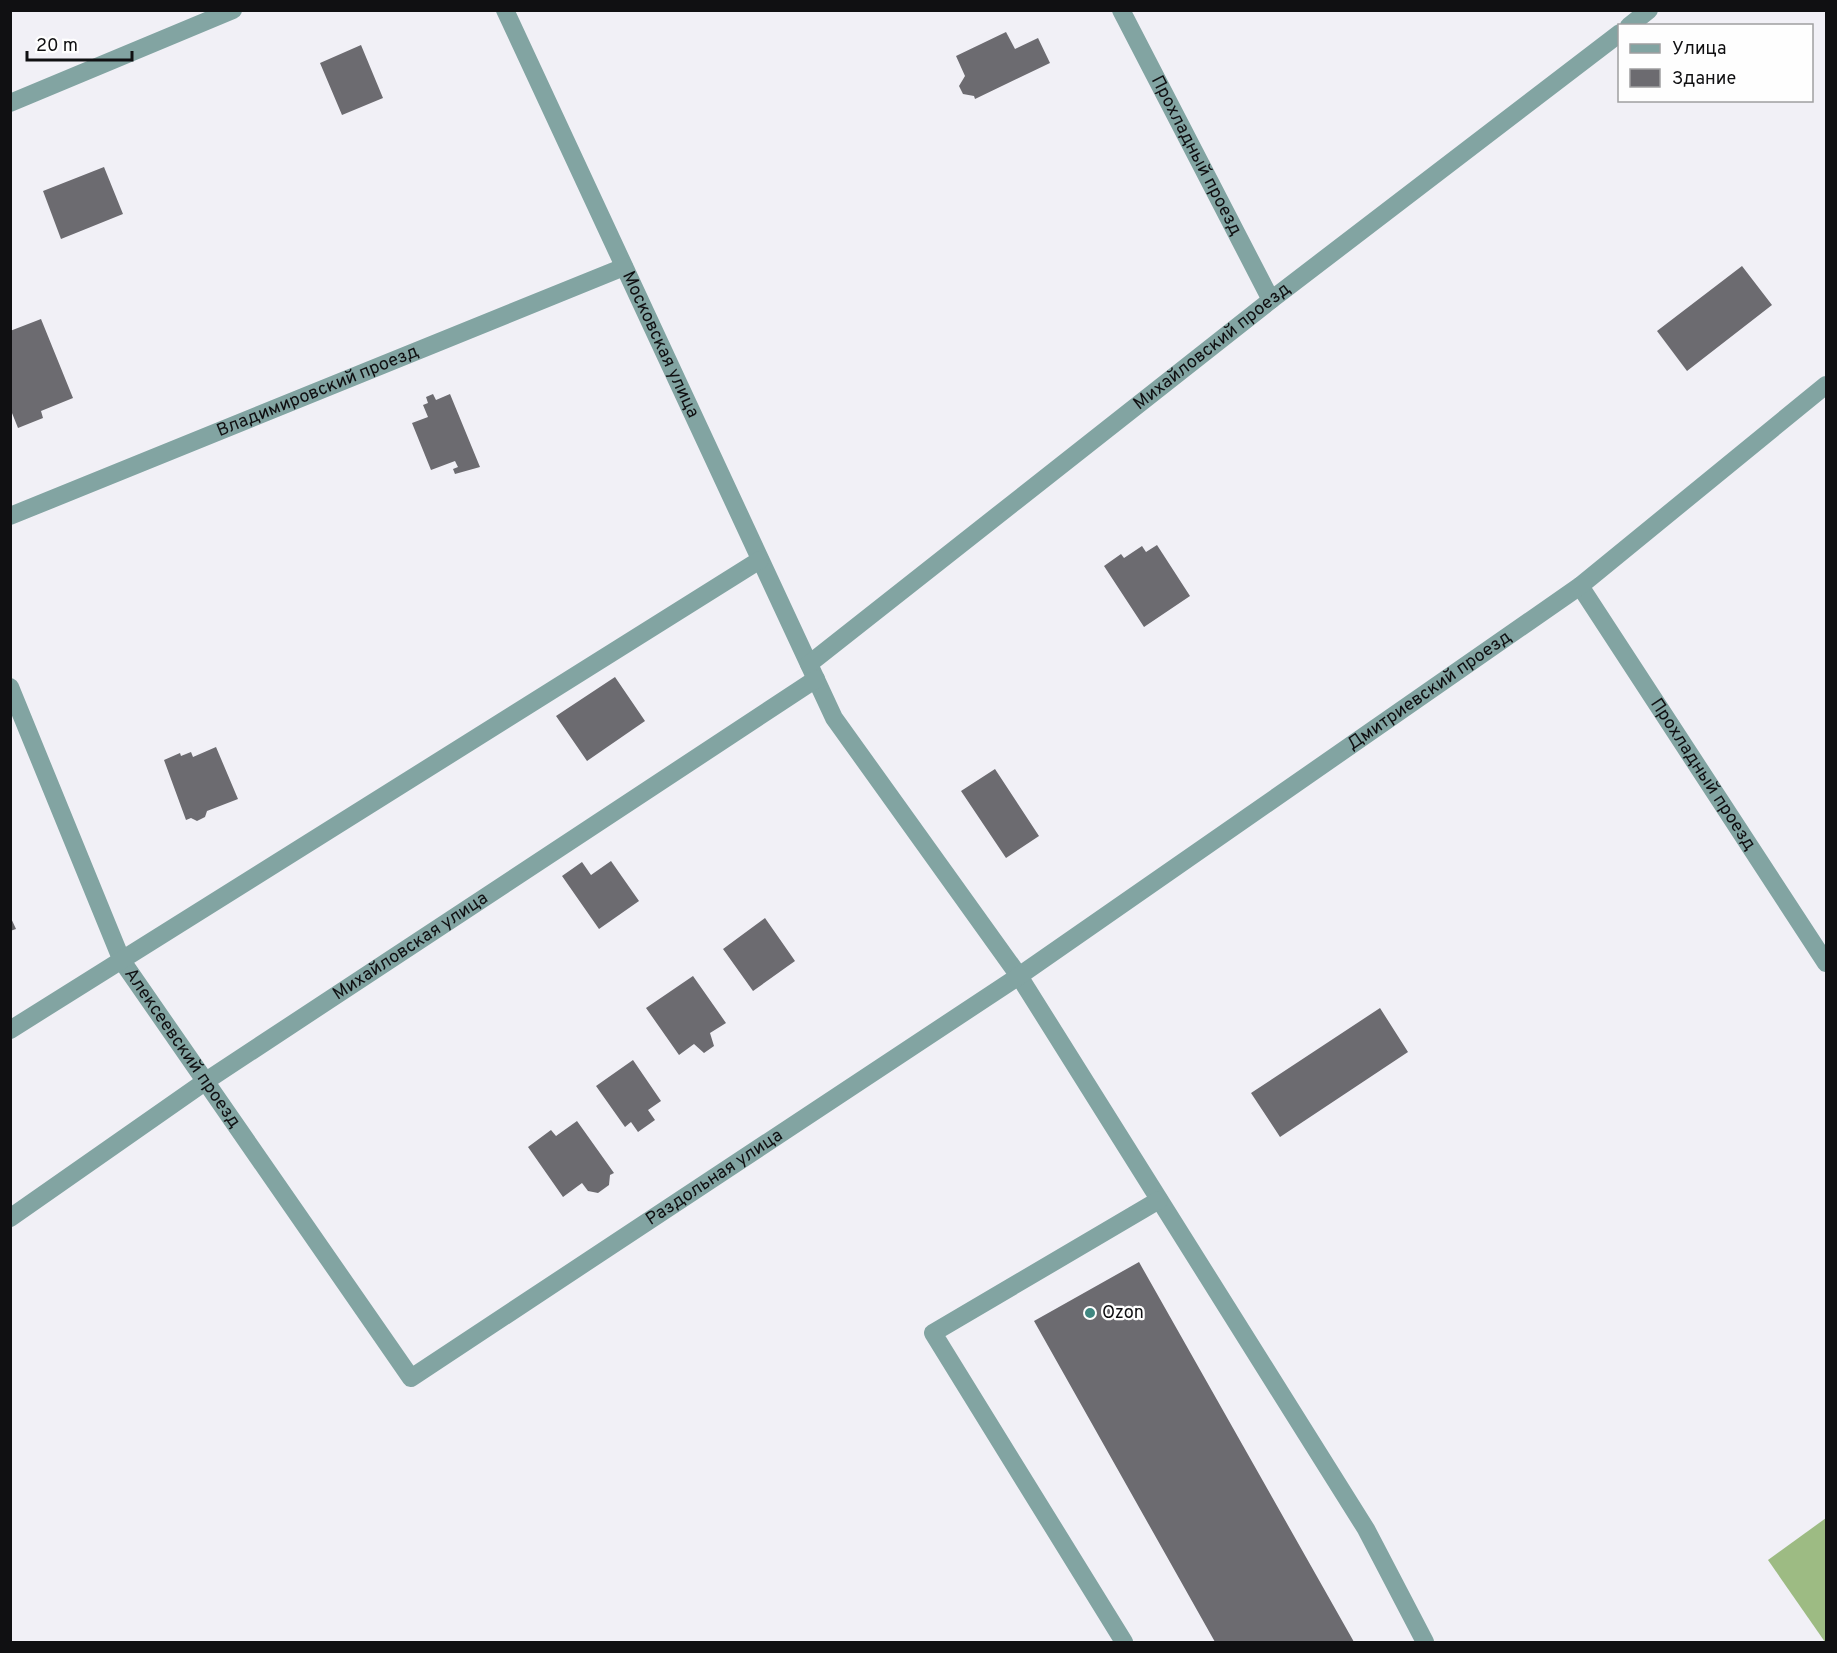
<svg xmlns="http://www.w3.org/2000/svg" width="1837" height="1653" font-family="Overpass,sans-serif">
	<style>
		.forest { fill: #9dbb83 }
		.building { fill: #6c6b70 }
		.lines { fill: none; stroke-linecap: round; stroke-linejoin: round }
		.minor { stroke: #82a4a2; stroke-width: 18 }
		.poi-dot { fill: #408781; stroke: #fefefe; stroke-width: 2 }
		.labels { text-anchor: middle; dominant-baseline: central; stroke-width: 4.5; stroke-linejoin: round; paint-order: stroke }
		.street-label { font-size: 18px; fill: #101012; stroke: #fefefe }
		.poi-label { font-size: 18px; fill: #101012; stroke: #fefefe; text-anchor: start }
	</style>
	<rect width="100%" height="100%" fill="#f1f0f6"/>
	<path class="forest" d="M1826 1518V1642H1825L1768 1560Z"/>
	<path class="building" d="M1006 32 1015 49 1038 38 1050 63 975 99 974 96 963 94 959 86 965 76 956 56Z
		M361 45 383 98 342 115 320 63Z
		M104 167 123 214 61 239 43 191Z
		M1742 266 1772 305 1687 371 1657 331Z
		M41 319 73 398 41 411 43 418 18 428 10 408V331Z
		M433 394 436 400 450 394 480 467 455 474 453 469 458 467 455 461 431 470 412 423 428 417 423 405 428 403 426 397Z
		M1157 545 1190 596 1144 627 1104 566 1121 554 1124 558 1142 546 1146 552Z
		M615 677 645 721 587 761 556 716Z
		M216 747 238 799 207 811 205 817 197 821 191 818 186 820 164 760 180 753 181 756 191 752 193 757Z
		M995 769 1039 836 1006 858 961 791Z
		M611 861 639 901 599 929 562 876 582 862 591 875Z
		M10 916 16 929 10 931Z
		M765 918 795 961 753 991 723 949Z
		M693 976 726 1023 710 1033 714 1046 704 1053 694 1044 679 1055 646 1008Z
		M1380 1008 1408 1052 1280 1137 1251 1093Z
		M633 1060 661 1101 648 1110 655 1120 638 1132 631 1122 625 1127 596 1086Z
		M577 1121 614 1173 610 1175 609 1185 598 1193 588 1191 582 1183 563 1197 528 1147 551 1130 556 1136Z
		M1139 1262 1354 1642H1215L1034 1321Z"/>
	<g class="lines">
		<g class="minor">
			<path id="s1" d="M505 10 834 718 1019 976 1366 1529 1425 1642"/>
			<path id="s2" d="M1121 10 1271 300"/>
			<path d="M1629 26 1649 10"/>
			<path d="M10 103 233 10"/>
			<path id="s3" d="M10 516 624 267"/>
			<path id="s4" d="M1580 586 1826 963"/>
			<path id="s5" d="M809 664 1271 300 1620 33"/>
			<path id="s6" d="M10 687 122 961 411 1378 1019 976 1580 586 1826 385"/>
			<path d="M10 1030 760 560"/>
			<path id="s7" d="M10 1218 206 1081 816 679"/>
			<path d="M1124 1642 933 1333 1159 1200"/>
		</g>
	</g>
	<circle class="poi-dot" cx="1090" cy="1313" r="6"/>
	<g class="labels">
		<g class="street-label">
			<text stroke="none"><textPath href="#s2" startOffset="164">Прохладный проезд</textPath></text>
			<text stroke="none"><textPath href="#s1" startOffset="369">Московская улица</textPath></text>
			<text stroke="none"><textPath href="#s5" startOffset="513">Михайловский проезд</textPath></text>
			<text stroke="none"><textPath href="#s3" startOffset="332">Владимировский проезд</textPath></text>
			<text stroke="none"><textPath href="#s6" startOffset="2032">Дмитриевский проезд</textPath></text>
			<text stroke="none"><textPath href="#s4" startOffset="225">Прохладный проезд</textPath></text>
			<text stroke="none"><textPath href="#s7" startOffset="484">Михайловская улица</textPath></text>
			<text stroke="none"><textPath href="#s6" startOffset="402">Алексеевский проезд</textPath></text>
			<text stroke="none"><textPath href="#s6" startOffset="1167">Раздольная улица</textPath></text>
		</g>
		<g class="poi-label">
			<text x="1102" y="1313">Ozon</text>
		</g>
	</g>
	<rect width="1837" height="1653" fill="none" stroke="#101012" stroke-width="24"/>
	<rect x="1618" y="24" width="195" height="78" fill="#fefefe" stroke="#9f9fa0" stroke-width="1.5"/>
	<rect x="1630" y="44" width="30" height="9" fill="#82a4a2" stroke="#9f9fa0" stroke-width="1.5"/>
	<text x="1672" y="54" font-size="18" fill="#101012">Улица</text>
	<rect x="1630" y="69" width="30" height="18" fill="#6c6b70" stroke="#9f9fa0" stroke-width="1.5"/>
	<text x="1672" y="84" font-size="18" fill="#101012">Здание</text>
	<path d="M27 51v9h105v-9" fill="none" stroke="#101012" stroke-width="3"/>
	<text x="36" y="51" font-size="18" fill="#101012" stroke="#fefefe" stroke-width="4.5" paint-order="stroke">20 m</text>
</svg>
